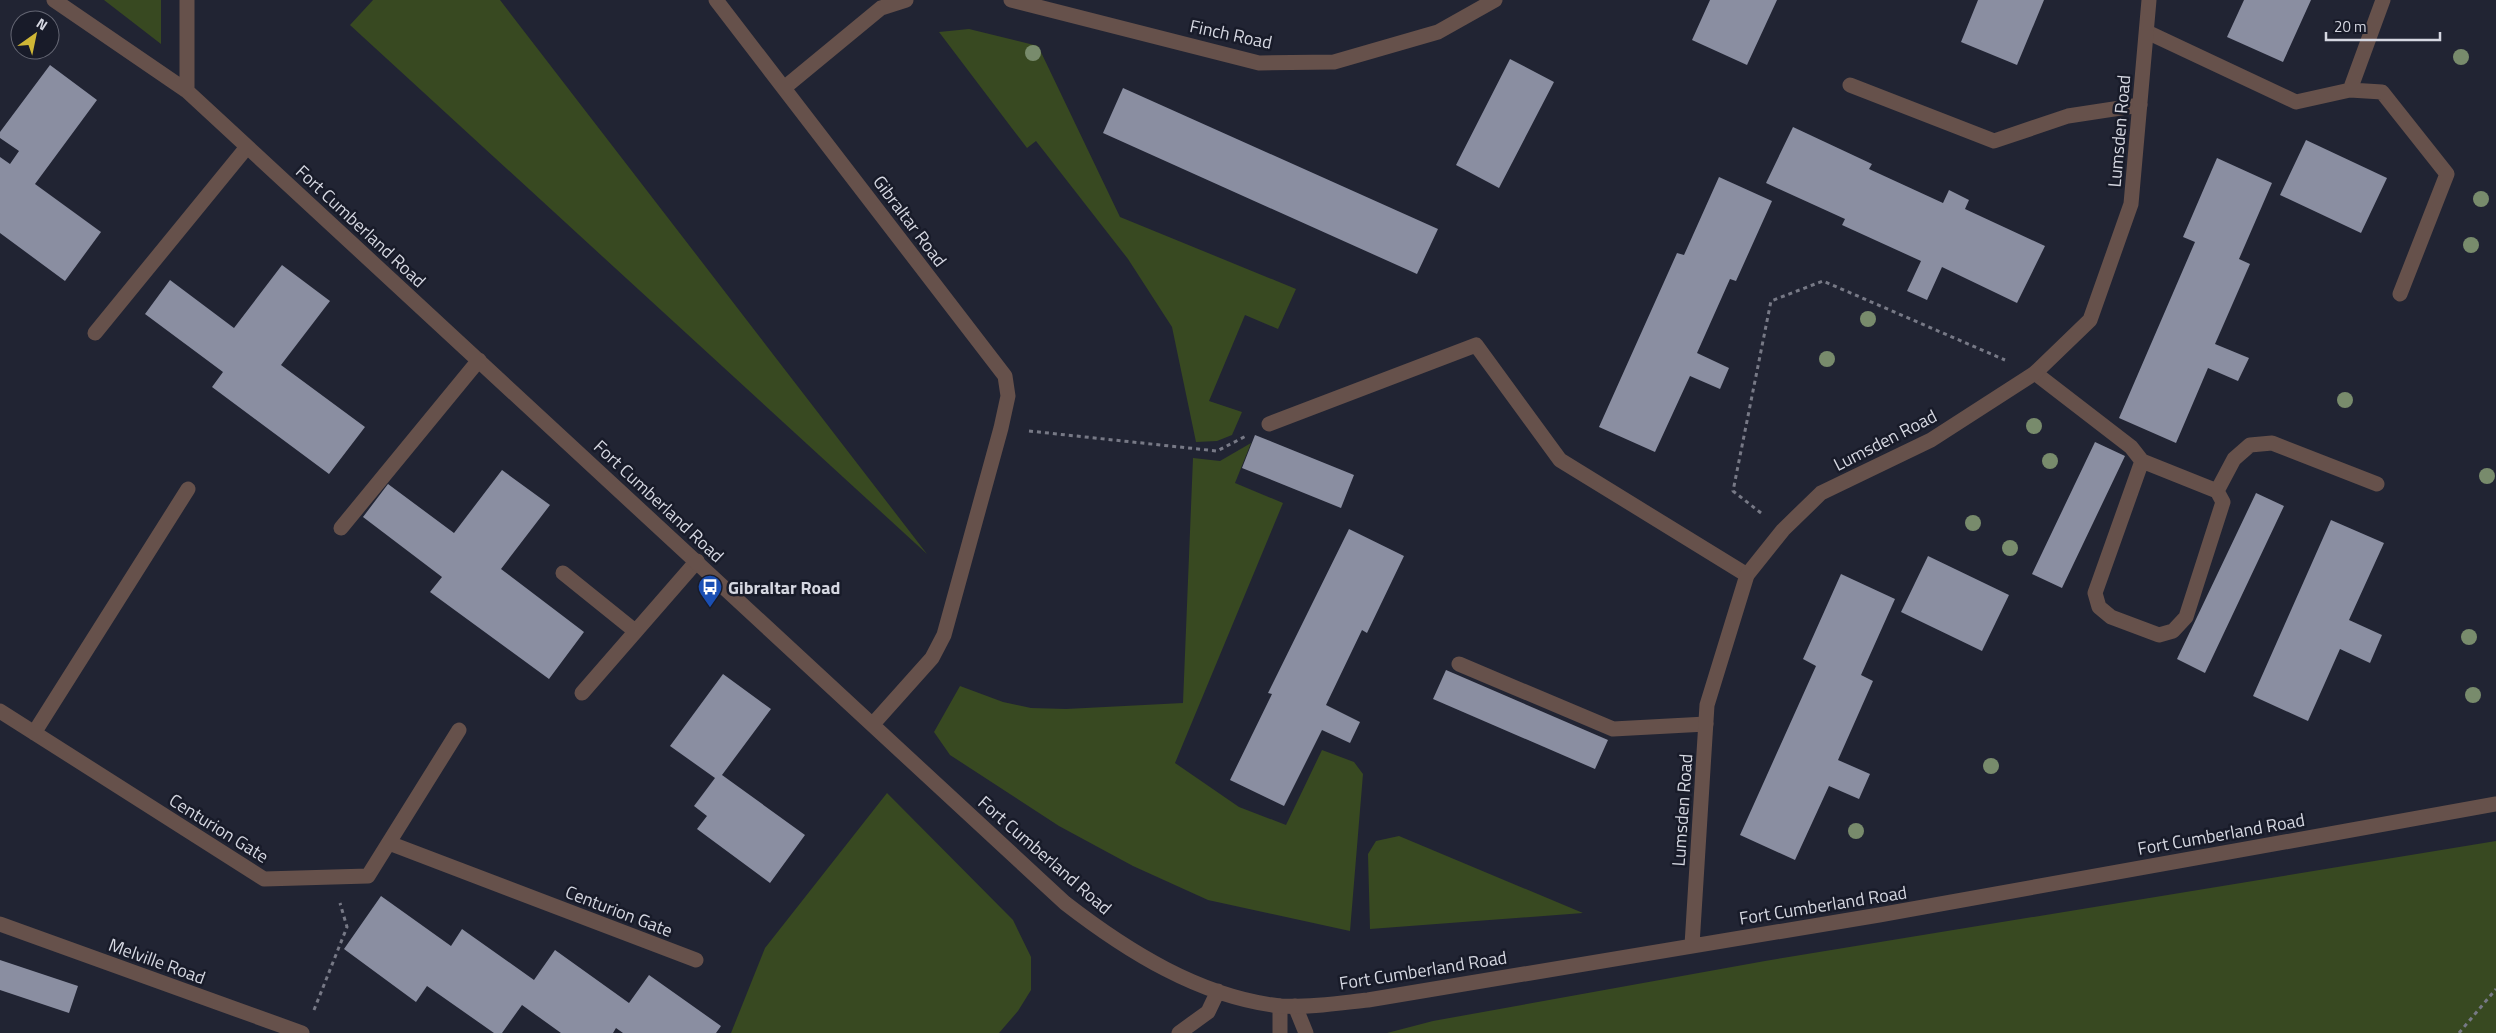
<svg xmlns="http://www.w3.org/2000/svg" width="2496" height="1033" font-family="'Titillium Web',sans-serif">
	<style>
		.green { fill: #384921 }
		.building { fill: #8a8ea1 }
		.lines { fill: none; stroke-linecap: round; stroke-linejoin: round }
		.path { stroke: #777986; stroke-width: 3; stroke-dasharray: 4 4; stroke-linecap: butt }
		.lane { stroke: #66514b; stroke-width: 15 }
		.street { stroke: #66514b; stroke-width: 15 }
		.tree { fill: #788b6c }
		.labels { text-anchor: middle; dominant-baseline: central; stroke-width: 5; stroke-linejoin: round; paint-order: stroke }
		.street-label { font-size: 18px; fill: #d5d7e1; stroke: #181b29 }
		.poi-label { font-size: 18px; font-weight: bold; fill: #d5d7e1; stroke: #181b29; text-anchor: start }
	</style>
	<rect width="100%" height="100%" fill="#212433"/>
	<path class="green" d="M104 0H161V44Z
		M373 0H500L927 554 350 25Z
		M969 29 1038 46 1120 217 1296 289 1278 329 1245 315 1209 401 1242 412 1232 435 1217 441 1196 442 1172 327 1128 259 1036 141 1027 148 939 32Z
		M1251 443 1235 483 1283 503 1175 763 1239 807 1286 825 1322 750 1354 762 1363 774 1350 931 1208 900 1133 866 1059 826 950 755 934 732 960 686 1003 702 1031 708 1066 709 1183 703 1193 458 1220 461Z
		M887 793 1013 920 1031 957V990L1018 1011 999 1033H731L765 948Z
		M1399 836 1583 913 1370 929 1368 854 1376 841Z
		M2496 841V1033H1387L1433 1021 1765 961Z"/>
	<path class="building" d="M1710 0H1777L1747 65 1692 40Z
		M1978 0H2044L2017 65 1961 42Z
		M2244 0H2311L2283 62 2227 37Z
		M1510 59 1554 82 1499 188 1456 165Z
		M50 65 97 100 35 184 101 232 65 281 0 233V157L10 164 19 151 0 138V132Z
		M1123 88 1438 229 1417 274 1103 133Z
		M1793 127 1872 164 1869 169 1943 203 1949 190 1969 200 1965 209 2045 246 2017 303 1942 267 1927 300 1907 291 1921 261 1842 225 1845 219 1766 183Z
		M2306 140 2387 178 2361 233 2280 195Z
		M2217 158 2272 183 2239 259 2250 264 2215 344 2249 358 2238 381 2208 368 2176 443 2119 418 2195 242 2183 237Z
		M1719 177 1772 201 1736 281 1730 279 1697 353 1729 368 1720 389 1690 376 1655 452 1599 427 1677 253 1684 255Z
		M282 265 330 301 281 365 365 427 329 474 212 387 223 372 145 314 170 280 234 328Z
		M1255 435 1354 475 1341 508 1242 468Z
		M2095 442 2125 456 2062 588 2032 574Z
		M502 470 550 505 501 569 584 632 549 679 430 592 442 577 363 517 388 484 454 533Z
		M2256 493 2284 506 2205 673 2177 659Z
		M2331 520 2384 543 2349 620 2382 635 2370 663 2340 649 2308 721 2253 696Z
		M1349 529 1404 556 1367 633 1362 630 1326 705 1360 722 1350 743 1322 730 1284 806 1230 780 1272 694 1268 693Z
		M1928 556 2009 595 1982 651 1901 612Z
		M1841 574 1895 599 1861 675 1873 681 1838 760 1870 774 1859 799 1829 786 1795 860 1740 835 1816 666 1803 659Z
		M1446 670 1608 740 1595 769 1433 699Z
		M723 674 771 709 722 775 805 835 770 883 697 829 707 816 694 806 715 778 670 746Z
		M381 896 451 946 462 929 534 980 555 950 629 1003 649 975 721 1026 716 1033H623L616 1028 613 1033H561L522 1005 502 1033H494L427 986 416 1002 344 949Z
		M0 960 78 986 69 1013 0 990Z"/>
	<g class="lines">
		<path class="path" d="M1029 431 1217 451 1246 436
			M1761 513 1733 491 1771 301 1823 281 2005 360
			M314 1010 347 927 340 903
			M2459 1033 2496 989"/>
		<path class="lane" d="M2147 32 2296 102 2350 90 2382 92 2447 174 2400 294
			M1850 85 1994 141 2068 116 2140 105
			M2350 90 2383 0
			M2035 373 2131 447 2142 461 2095 593 2099 607 2111 617 2159 635 2173 631 2186 617 2223 502 2217 491 2142 461
			M1269 424 1476 345 1560 460 1747 575
			M2217 491 2234 459 2250 445 2272 443 2377 484
			M563 573 635 631
			M1459 664 1613 729 1706 724
			M582 693 697 561
			M1280 1006V1033
			M1295 1006 1306 1033"/>
		<path class="street" d="M54 0 187 91 1065 903C1127 951 1200 997 1280 1006 1309 1008 1340 1003 1368 1000L1879 915 2496 804
			M716 0 1005 376 1008 396 1001 428 944 635 932 658 873 724
			M1011 0 1259 63 1334 62 1438 32 1495 0
			M784 88 881 8 906 0
			M187 91V0
			M95 333 247 147
			M341 528 479 360
			M0 711 264 879 368 876 459 730
			M34 733 188 489
			M389 843 696 960
			M0 924 302 1033
			M1692 945 1707 705 1747 575 1783 530 1821 493 1931 440 2035 373 2090 320 2131 204 2149 0
			M1179 1033 1208 1012 1218 991"/>
	</g>
	<g class="tree">
		<circle cx="1033" cy="53" r="8"/>
		<circle cx="2461" cy="57" r="8"/>
		<circle cx="2481" cy="199" r="8"/>
		<circle cx="2471" cy="245" r="8"/>
		<circle cx="1868" cy="319" r="8"/>
		<circle cx="1827" cy="359" r="8"/>
		<circle cx="2345" cy="400" r="8"/>
		<circle cx="2034" cy="426" r="8"/>
		<circle cx="2050" cy="461" r="8"/>
		<circle cx="2487" cy="476" r="8"/>
		<circle cx="1973" cy="523" r="8"/>
		<circle cx="2010" cy="548" r="8"/>
		<circle cx="2469" cy="637" r="8"/>
		<circle cx="2473" cy="695" r="8"/>
		<circle cx="1991" cy="766" r="8"/>
		<circle cx="1856" cy="831" r="8"/>
	</g>
	<defs>
		<symbol id="bus-pin" viewBox="-11 -11 22 30"><path d="M0 17L-7.5 6A9.5 9.5 0 1 1 7.5 6Z" fill="#1a4fb4" stroke="#181b29"/><path d="M-5-6H5V4H4V6H2V4H-2V6H-4V4H-5ZM-3.5-4V0h7V-4ZM-3.5 1.2v1.5H-2V1.2ZM2 1.2v1.5H3.5V1.2Z" fill="#fff"/></symbol>
	</defs>
	<g fill-rule="evenodd">
		<use href="#bus-pin" x="696" y="573" width="28" height="38"/>
	</g>
	<g class="labels">
		<g class="street-label">
			<text transform="translate(1231 34) rotate(12)">Finch Road</text>
			<text transform="translate(2119 131) rotate(-85)">Lumsden Road</text>
			<text transform="translate(910 221) rotate(53)">Gibraltar Road</text>
			<text transform="translate(361 226) rotate(43)">Fort Cumberland Road</text>
			<text transform="translate(1885 440) rotate(-27)">Lumsden Road</text>
			<text transform="translate(659 501) rotate(43)">Fort Cumberland Road</text>
			<text transform="translate(1682 810) rotate(-86)">Lumsden Road</text>
			<text transform="translate(219 828) rotate(32)">Centurion Gate</text>
			<text transform="translate(2221 834) rotate(-10)">Fort Cumberland Road</text>
			<text transform="translate(1045 855) rotate(41)">Fort Cumberland Road</text>
			<text transform="translate(1823 905) rotate(-9)">Fort Cumberland Road</text>
			<text transform="translate(619 911) rotate(21)">Centurion Gate</text>
			<text transform="translate(157 961) rotate(20)">Melville Road</text>
			<text transform="translate(1423 970) rotate(-9)">Fort Cumberland Road</text>
		</g>
		<g class="poi-label">
			<text x="728" y="587">Gibraltar Road</text>
		</g>
	</g>
	<g transform="translate(35 35) rotate(33)"><circle r="24" fill="#181b29" stroke="#646673"/>
	<path d="M0-4L9 19L0 12L-9 19Z" fill="#d0b736"/>
	<text y="-8" font-size="14" font-weight="bold" text-anchor="middle" fill="#d5d7e1">N</text>
	</g>
	<path d="M2326 32v8h114v-8" fill="none" stroke="#d5d7e1" stroke-width="2.5"/>
	<text x="2334" y="32" font-size="15" fill="#d5d7e1" stroke="#181b29" stroke-width="4" paint-order="stroke">20 m</text>
</svg>
